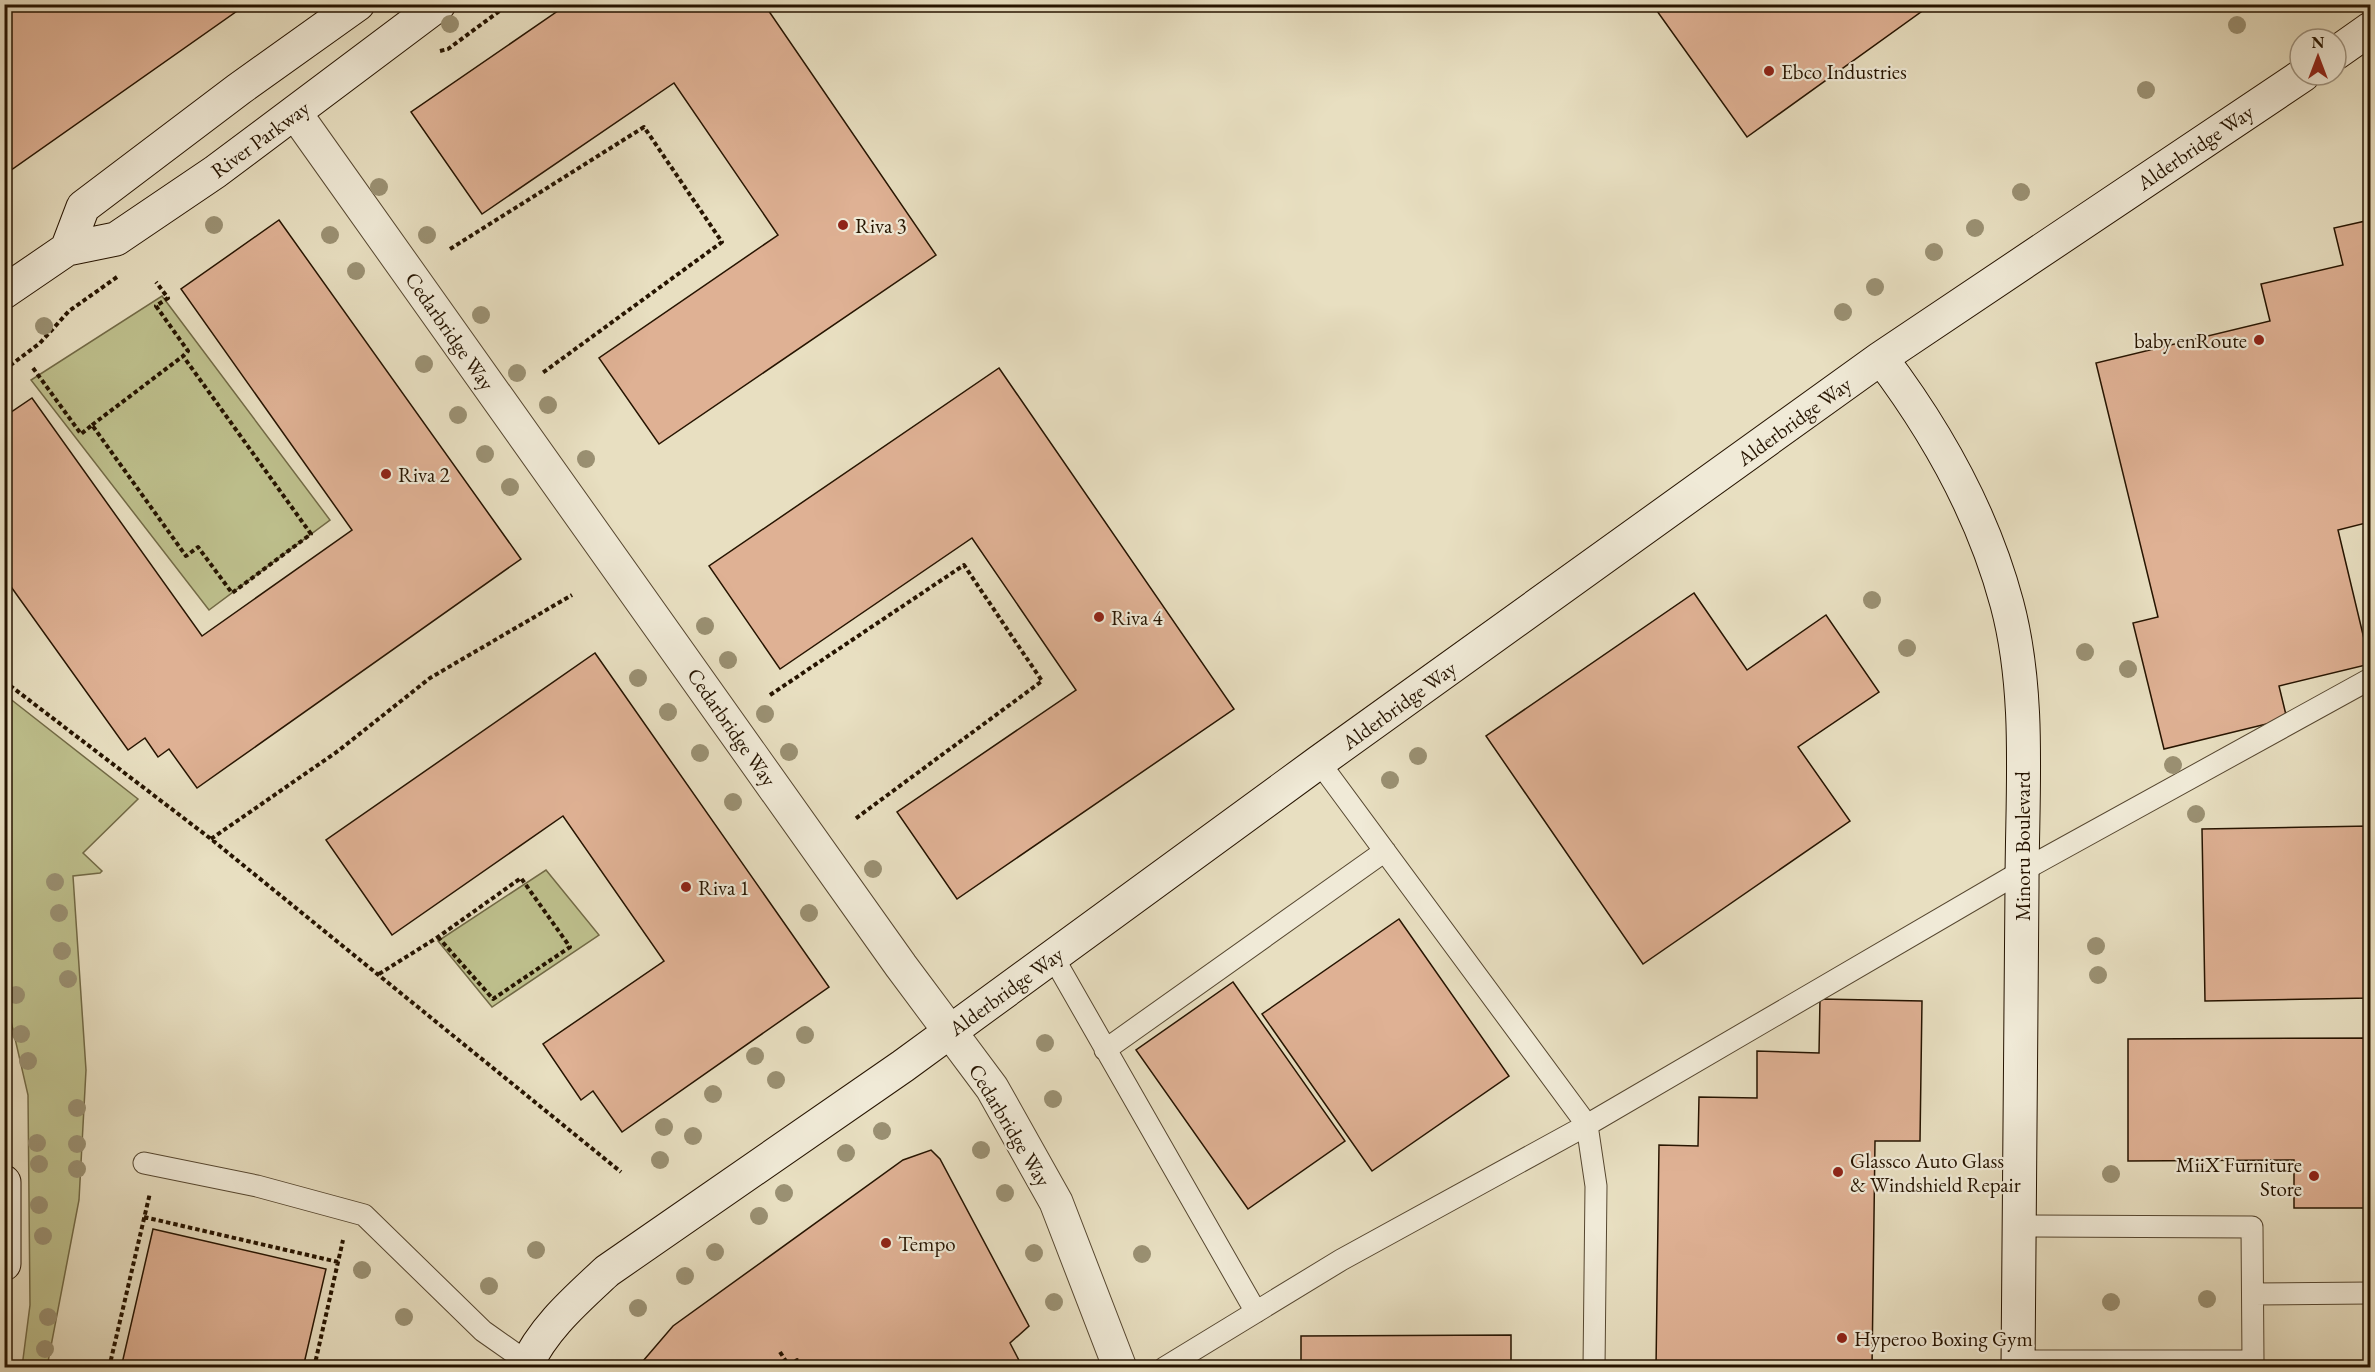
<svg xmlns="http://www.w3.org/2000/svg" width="2375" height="1372" font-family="'EB Garamond',serif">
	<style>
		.green { fill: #bec08d; stroke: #726a46; stroke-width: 1.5 }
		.building { fill: #dfb194; stroke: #261400; stroke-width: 1.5 }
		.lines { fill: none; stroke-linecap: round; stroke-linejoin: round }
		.lane-casing { stroke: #564730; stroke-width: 23 }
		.street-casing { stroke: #564730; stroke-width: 35 }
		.secondary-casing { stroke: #261400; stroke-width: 35 }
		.path { stroke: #261400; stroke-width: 4; stroke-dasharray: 4.5 3; stroke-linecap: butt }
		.lane { stroke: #f0ead7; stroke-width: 21 }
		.street { stroke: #f0ead7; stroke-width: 33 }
		.secondary { stroke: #f0ead7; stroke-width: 33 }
		.tree { fill: #9a9072 }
		.poi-dot { fill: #8f2418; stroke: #f0ead7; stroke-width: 2 }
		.labels { text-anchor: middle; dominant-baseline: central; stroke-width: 4.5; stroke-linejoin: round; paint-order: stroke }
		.poi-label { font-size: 21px; fill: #261400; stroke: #f0ead7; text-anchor: start }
		.street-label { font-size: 21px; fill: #261400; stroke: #f0ead7 }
	</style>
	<rect width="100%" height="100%" fill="#e8dfc1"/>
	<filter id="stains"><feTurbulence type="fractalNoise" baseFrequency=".00333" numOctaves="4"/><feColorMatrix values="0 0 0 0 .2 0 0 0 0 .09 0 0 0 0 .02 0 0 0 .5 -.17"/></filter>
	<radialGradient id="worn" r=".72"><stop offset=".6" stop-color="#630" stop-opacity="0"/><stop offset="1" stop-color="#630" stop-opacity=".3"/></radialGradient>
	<path class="green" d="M162 296 330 520 209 610 31 380Z
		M4 694 138 799 83 853 102 871 100 873 73 876 86 1070 79 1200 47 1367H22L30 1305 28 1095 5 995Z
		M546 870 599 935 492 1007 438 941Z"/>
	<path class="building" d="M4 4H247L4 175Z
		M568 4H764L936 255 659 444 599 358 778 235 674 83 482 214 411 112Z
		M1652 4H1932L1747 137Z
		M279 220 521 559 197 788 169 749 158 757 145 738 128 750 4 577V417L32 398 202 636 352 530 181 289Z
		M2370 220V522L2338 530 2370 664 2279 686 2287 719 2164 749 2133 623 2158 617 2096 363 2270 321 2261 284 2343 265 2334 228Z
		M999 368 1234 709 957 899 897 812 1076 690 972 538 780 669 709 566Z
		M1694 593 1747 670 1826 615 1879 692 1798 747 1850 821 1643 964 1486 736Z
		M595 653 829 987 622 1132 593 1091 581 1100 543 1044 664 961 563 816 392 935 326 840Z
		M2370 826V998L2205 1001 2202 829Z
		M1399 919 1509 1076 1372 1171 1262 1014Z
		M1233 982 1345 1141 1248 1209 1136 1050Z
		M1820 999 1922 1001 1920 1141H1875L1872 1368H1656L1659 1145 1698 1146 1699 1097 1757 1098V1051L1819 1053Z
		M2370 1038V1208H2294V1160L2128 1161V1039Z
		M931 1150 940 1159 1029 1326 1010 1343 1023 1368H637L673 1326 903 1160Z
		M153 1229 326 1269 303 1368H121Z
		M1511 1335V1368H1301V1336Z"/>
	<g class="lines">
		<defs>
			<path id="lane" d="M1319 762 1587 1125 1596 1186 1594 1368
				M1053 957 1256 1312
				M1105 1050 1385 851
				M144 1163 257 1186 364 1215 483 1331 527 1362
				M2253 1294 2370 1293
				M2018 1361H2253L2252 1227 2020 1226
				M1164 1368 1341 1260 1587 1125 2022 871 2370 679"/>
			<path id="street" d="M295 113 901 966 992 1088 1056 1202 1120 1368"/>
			<path id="secondary" d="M2336 53 2370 29
				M67 249 83 207 239 89 358 4
				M4 292 67 249 116 239 215 172 439 4
				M1881 358C1937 432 1983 514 2007 604 2031 694 2022 793 2022 886 2021 1046 2019 1207 2018 1368
				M4 1182V1264
				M525 1368C543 1328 576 1300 607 1271L903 1066 1319 762 1881 358 2303 75"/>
		</defs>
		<use href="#lane" class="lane-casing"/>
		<use href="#street" class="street-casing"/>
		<use href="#secondary" class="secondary-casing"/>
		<path class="path" d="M440 51 448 49 509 4
			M450 249 644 127 722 242 541 374
			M33 368 81 434 92 425 186 556 198 547 232 593 311 534 183 356 188 351 156 306 168 298 156 282
			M4 370 40 343 69 311 117 277
			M92 425 183 356
			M4 681 211 839 621 1172
			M770 695 964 565 1042 681 855 819
			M211 839 338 751 430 678 572 595
			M379 974 438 937 521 878 570 947 493 999 438 937
			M144 1217 338 1262
			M780 1352 789 1366 797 1360 802 1368
			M609 1362 616 1368
			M109 1368 150 1193
			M314 1368 343 1240"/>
		<use href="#lane" class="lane"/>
		<use href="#street" class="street"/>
		<use href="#secondary" class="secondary"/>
	</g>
	<g class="tree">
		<circle cx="450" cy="24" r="9"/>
		<circle cx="2237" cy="25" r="9"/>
		<circle cx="2146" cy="90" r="9"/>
		<circle cx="379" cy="187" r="9"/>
		<circle cx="2021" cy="192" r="9"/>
		<circle cx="214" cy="225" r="9"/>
		<circle cx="1975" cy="228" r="9"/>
		<circle cx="330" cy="235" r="9"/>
		<circle cx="427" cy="235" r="9"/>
		<circle cx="1934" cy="252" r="9"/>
		<circle cx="356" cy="271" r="9"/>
		<circle cx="1875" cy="287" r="9"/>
		<circle cx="1843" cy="312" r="9"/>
		<circle cx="481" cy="315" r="9"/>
		<circle cx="44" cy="326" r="9"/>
		<circle cx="424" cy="364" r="9"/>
		<circle cx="517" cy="373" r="9"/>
		<circle cx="548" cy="405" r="9"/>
		<circle cx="458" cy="415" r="9"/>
		<circle cx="485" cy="454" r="9"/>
		<circle cx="586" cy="459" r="9"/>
		<circle cx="510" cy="487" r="9"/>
		<circle cx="1872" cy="600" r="9"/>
		<circle cx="705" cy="626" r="9"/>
		<circle cx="1907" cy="648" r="9"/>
		<circle cx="2085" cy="652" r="9"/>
		<circle cx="728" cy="660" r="9"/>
		<circle cx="2128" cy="669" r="9"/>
		<circle cx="638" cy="678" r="9"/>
		<circle cx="668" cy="712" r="9"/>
		<circle cx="765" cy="714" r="9"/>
		<circle cx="789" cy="752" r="9"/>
		<circle cx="700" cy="753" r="9"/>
		<circle cx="1418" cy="756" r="9"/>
		<circle cx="2173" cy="765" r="9"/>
		<circle cx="1390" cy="780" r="9"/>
		<circle cx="733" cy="802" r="9"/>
		<circle cx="2196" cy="814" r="9"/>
		<circle cx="873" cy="869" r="9"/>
		<circle cx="55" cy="882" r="9"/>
		<circle cx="59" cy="913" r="9"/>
		<circle cx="809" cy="913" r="9"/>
		<circle cx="2096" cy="946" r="9"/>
		<circle cx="62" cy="951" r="9"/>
		<circle cx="2098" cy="975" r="9"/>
		<circle cx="68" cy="979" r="9"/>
		<circle cx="16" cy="995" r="9"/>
		<circle cx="21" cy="1034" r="9"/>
		<circle cx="805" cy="1035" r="9"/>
		<circle cx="1045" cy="1043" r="9"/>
		<circle cx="755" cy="1056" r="9"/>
		<circle cx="28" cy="1061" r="9"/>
		<circle cx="776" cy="1080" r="9"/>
		<circle cx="713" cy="1094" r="9"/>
		<circle cx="1053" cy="1099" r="9"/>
		<circle cx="77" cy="1108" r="9"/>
		<circle cx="664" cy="1127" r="9"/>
		<circle cx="882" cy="1131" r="9"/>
		<circle cx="693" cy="1136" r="9"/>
		<circle cx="37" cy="1143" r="9"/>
		<circle cx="77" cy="1144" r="9"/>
		<circle cx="981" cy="1150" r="9"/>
		<circle cx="846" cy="1153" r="9"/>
		<circle cx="660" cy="1160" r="9"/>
		<circle cx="39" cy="1164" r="9"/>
		<circle cx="77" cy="1169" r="9"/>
		<circle cx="2111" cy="1174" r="9"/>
		<circle cx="784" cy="1193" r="9"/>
		<circle cx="1005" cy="1193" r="9"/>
		<circle cx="39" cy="1205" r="9"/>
		<circle cx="759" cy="1216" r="9"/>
		<circle cx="43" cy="1236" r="9"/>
		<circle cx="536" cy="1250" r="9"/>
		<circle cx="715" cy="1252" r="9"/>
		<circle cx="1034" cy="1253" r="9"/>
		<circle cx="1142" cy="1254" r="9"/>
		<circle cx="362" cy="1270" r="9"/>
		<circle cx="685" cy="1276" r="9"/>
		<circle cx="489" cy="1286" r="9"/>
		<circle cx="2207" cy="1299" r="9"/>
		<circle cx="1054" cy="1302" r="9"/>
		<circle cx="2111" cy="1302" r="9"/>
		<circle cx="638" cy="1308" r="9"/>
		<circle cx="48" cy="1317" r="9"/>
		<circle cx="404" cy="1317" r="9"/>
		<circle cx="45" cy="1349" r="9"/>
	</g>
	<g class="poi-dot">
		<circle cx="1769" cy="71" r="6"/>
		<circle cx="843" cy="225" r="6"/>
		<circle cx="2259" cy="340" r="6"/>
		<circle cx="386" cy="474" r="6"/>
		<circle cx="1099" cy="617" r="6"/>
		<circle cx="686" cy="887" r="6"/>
		<circle cx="1838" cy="1172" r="6"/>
		<circle cx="2314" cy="1176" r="6"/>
		<circle cx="886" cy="1243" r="6"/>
		<circle cx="1842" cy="1338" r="6"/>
	</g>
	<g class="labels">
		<g class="poi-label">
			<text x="1781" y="71">Ebco Industries</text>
			<text x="855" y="225">Riva 3</text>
			<text x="2247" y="340" text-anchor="end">baby enRoute</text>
			<text x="398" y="474">Riva 2</text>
			<text x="1111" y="617">Riva 4</text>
			<text x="698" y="887">Riva 1</text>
			<text x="1850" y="1160">Glassco Auto Glass<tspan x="1850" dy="24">&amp; Windshield Repair</tspan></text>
			<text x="2302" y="1164" text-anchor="end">MiiX Furniture<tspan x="2302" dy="24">Store</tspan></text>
			<text x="898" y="1243">Tempo</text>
			<text x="1854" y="1338">Hyperoo Boxing Gym</text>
		</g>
		<g class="street-label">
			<text transform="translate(260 139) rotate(-36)">River Parkway</text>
			<text transform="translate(2195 147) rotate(-34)">Alderbridge Way</text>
			<text transform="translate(450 331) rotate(55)">Cedarbridge Way</text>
			<text transform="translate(1794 421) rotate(-36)">Alderbridge Way</text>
			<text transform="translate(1399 705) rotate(-36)">Alderbridge Way</text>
			<text transform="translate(732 727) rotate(55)">Cedarbridge Way</text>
			<text transform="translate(2022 846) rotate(-90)">Minoru Boulevard</text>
			<text transform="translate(1006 991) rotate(-36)">Alderbridge Way</text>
			<text transform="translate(1010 1125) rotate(59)">Cedarbridge Way</text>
		</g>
	</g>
	<rect width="2375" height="1372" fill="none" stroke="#e8dfc1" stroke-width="24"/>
	<rect x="6" y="6" width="2363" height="1360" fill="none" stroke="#261400" stroke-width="3"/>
	<rect x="12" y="12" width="2351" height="1348" fill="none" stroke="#261400" stroke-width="1.5"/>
	<g transform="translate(2318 57)"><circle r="28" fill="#f0ead7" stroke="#9f9481" stroke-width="1.5"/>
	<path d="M0-4.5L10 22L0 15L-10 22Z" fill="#8f2418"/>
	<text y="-9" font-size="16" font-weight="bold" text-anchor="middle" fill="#261400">N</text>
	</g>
	<rect width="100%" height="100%" filter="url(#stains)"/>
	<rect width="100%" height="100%" fill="url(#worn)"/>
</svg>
